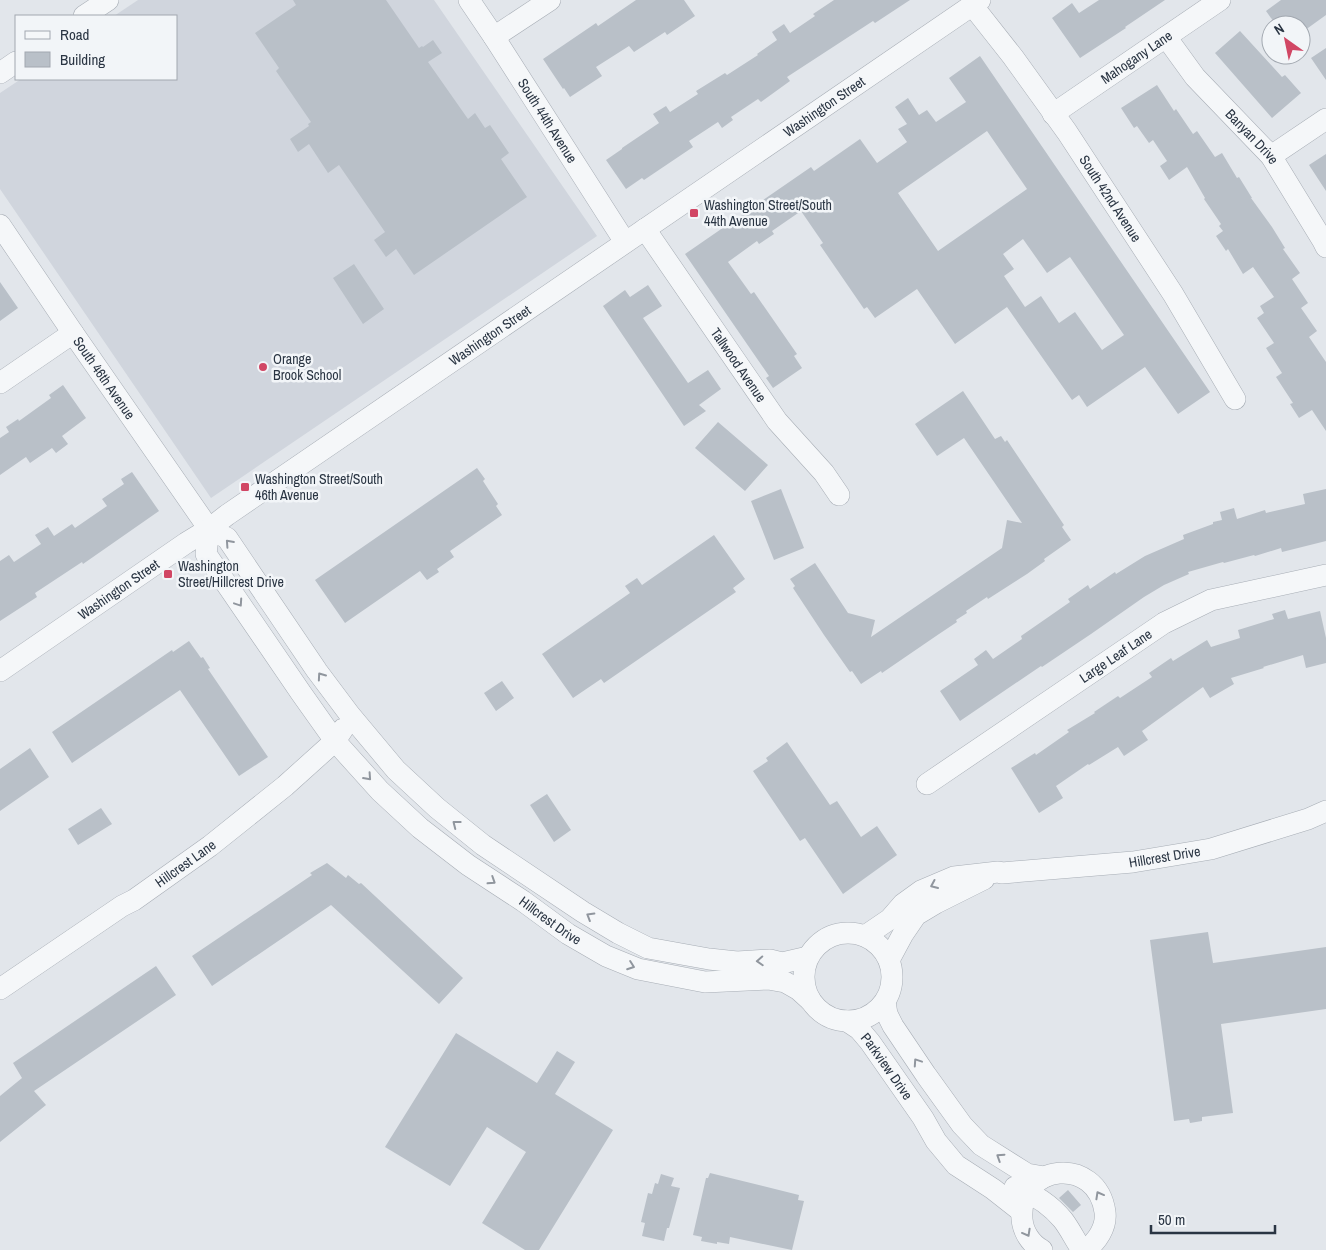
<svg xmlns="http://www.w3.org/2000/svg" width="1326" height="1250" font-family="'Archivo Narrow',sans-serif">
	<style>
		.built { fill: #d0d5dd }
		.building { fill: #b9c0c8; fill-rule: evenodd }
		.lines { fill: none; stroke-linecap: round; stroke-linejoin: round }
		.minor-casing { stroke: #a7adb5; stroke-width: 22 }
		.minor { stroke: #f5f7f9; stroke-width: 21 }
		.oneway { stroke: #90969e }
		.poi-dot { fill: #d14664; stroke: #f2f5f8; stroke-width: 2 }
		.labels { text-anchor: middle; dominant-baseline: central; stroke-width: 5; stroke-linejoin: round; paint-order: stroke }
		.street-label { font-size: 14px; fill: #2a3543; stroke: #f2f5f8 }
		.poi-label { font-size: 14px; fill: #2a3543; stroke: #f2f5f8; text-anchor: start }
	</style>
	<rect width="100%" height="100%" fill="#e2e6eb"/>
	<path class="built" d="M138 0H434L597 236 211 498 0 189V93L21 79H176V16H114Z"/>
	<path class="building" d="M293 0H386L419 48 422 46 423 47 433 40 442 53 428 62 468 119 475 113 485 128 490 125 509 153 501 159 527 197 414 275 396 249 386 257 374 240 385 232 339 165 328 173 309 144 298 152 290 139 309 126 308 124 311 122 276 71 279 68 255 33 296 5Z
		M636 0H684L695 16 667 35 665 32 634 52 629 46 596 67 602 76 570 97 564 88 563 89 543 59 596 23 598 26Z
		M834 0H910L875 23 873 21 787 77 790 81 761 102 758 99 731 117 733 120 722 128 718 122 689 141 693 147 644 180 642 178 626 189 606 160 622 149V148L659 123 653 114 666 106 670 112 698 94 696 91 725 73 727 75 758 55 757 54 777 40 772 32 784 24 790 33 815 16 813 14Z
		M1099 0H1165L1125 27 1126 28 1080 58 1052 18 1072 3 1079 13Z
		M1281 0H1326V15L1301 33V25H1276L1266 11Z
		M1240 31 1282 77 1285 75 1301 93 1272 118 1215 53Z
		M1326 48V80L1311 58Z
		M980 56 1210 392 1178 414 1145 367 1087 407 1079 395 1072 400 1007 307 955 344 917 289 875 318 867 307 864 309 820 245 823 243 801 211 772 231 774 234 759 244 757 241 728 262 751 294 754 292 797 354 794 356 802 368 773 388 766 378 769 376 685 254 811 167 814 171 860 139 877 163 907 142 898 129 907 124 895 107 908 98 919 115 927 110 936 122 966 102 949 78ZM987 131 1027 189 938 251 898 193ZM1023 239 1047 273 1070 257 1124 335 1102 350 1075 312 1059 323 1041 296 1025 307 1004 276 1014 269 1003 254Z
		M1157 85 1174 111 1176 109 1193 134 1197 131 1215 157 1222 153 1237 178 1239 177 1252 198H1251L1272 227 1285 248 1283 249 1300 273 1292 279 1308 303 1301 308 1317 331 1309 337 1326 362V431L1312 410 1299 418 1290 404 1293 403 1276 377 1282 373 1266 348 1274 343 1257 318 1264 313 1260 306 1274 297 1253 267 1243 274 1228 249 1226 251 1216 236 1223 231 1219 226 1221 224 1204 199 1205 198 1187 167 1169 180 1160 166 1167 161 1153 140 1149 143 1137 126 1134 128 1121 108Z
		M1326 154V191L1309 165Z
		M354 264 384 309 363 324 333 278Z
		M0 282 18 308 0 321Z
		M648 285 662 306 643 318 688 383 708 370 721 389 699 405 706 411 684 426 603 306 625 290 630 297Z
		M63 385 86 418 62 436 68 444 56 453 52 448 30 463 26 457 0 475V438L9 432 6 427 18 419 19 421 51 398 49 395Z
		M963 391 995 439 1001 436 1005 442 1007 440 1064 525 1062 527 1071 540 1044 559 1045 561 1027 574 988 599 987 597 966 611 967 613 956 620 957 622 939 634 882 673 881 671 861 684 852 671 850 672 824 635 793 588 795 586 790 579 815 563 848 613 875 620 871 637 1002 548 1007 520 1022 523 964 438 937 456 915 424Z
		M718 422 768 465 745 491 695 448Z
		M477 468 485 479 483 481 498 504 496 506 502 515 450 551 454 557 437 569 439 572 427 580 420 571 345 623 315 580Z
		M132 472 159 511 83 564 82 562 35 593 37 597 0 621V561L9 555 14 562 41 544 35 535 48 527 54 536 72 524 75 528 107 506 102 499 124 484 121 479Z
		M781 489 804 548 774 560 751 501Z
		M1326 489V541L1282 552 1281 548 1255 556 1254 555 1224 563 1223 562 1188 572 1189 574 1164 585 1144 597 1091 634 1042 667 1041 666 960 721 940 691 978 665 974 659 986 650 993 659 1022 639 1021 636 1070 602 1068 599 1088 585 1090 589 1115 572 1116 574 1145 556 1184 539 1183 535 1213 524V522L1222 520 1220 512 1234 508 1237 519 1265 510 1266 513 1305 504 1303 494Z
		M714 535 745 579 733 588 736 592 604 683 601 679 573 698 542 654 630 593 625 586 637 578 642 585Z
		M1285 610 1288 619 1320 611 1326 638V663L1306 668 1303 655 1263 667 1264 668 1231 678 1234 684 1210 698 1203 687 1142 731 1148 740 1124 756 1118 747 1089 765 1088 764 1056 786 1063 798 1039 813 1011 768 1035 753 1036 755 1069 732 1067 730 1095 713 1094 712 1118 696 1120 698 1152 677 1149 673 1171 658 1173 661 1207 640 1211 647 1240 638 1238 630 1274 619 1272 614Z
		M189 641 201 658 203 657 210 668 208 669 268 757 239 776 180 690 72 763 52 732 172 650 173 652Z
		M502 681 514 698 496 711 484 693Z
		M787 742 830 805 837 801 861 837 877 826 897 855 843 894 805 838 800 841 753 771 768 761 766 758Z
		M30 748 49 777 0 811V769Z
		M547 794 571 830 554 842 530 805Z
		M101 808 112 824 78 845 68 829Z
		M327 863 346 878 348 875 359 884 361 883 463 978 439 1004 331 905 212 986 192 956 312 875 310 873Z
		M1208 932 1213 963 1326 947V1009L1221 1024 1233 1113 1202 1117V1121L1190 1123 1189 1119 1174 1121 1150 940Z
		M156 966 176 995 34 1091 46 1105 0 1142V1096L22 1078 13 1063Z
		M456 1033 537 1083 557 1051 575 1062 555 1094 613 1130 539 1250H525L482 1223 526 1152 487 1127 450 1186 385 1147Z
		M710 1173 799 1195 798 1200 804 1201 792 1250 730 1237 729 1244 717 1242V1244L701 1241 702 1237 693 1235 706 1178H708Z
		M661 1174 674 1178 671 1186 680 1188 669 1228H667L664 1241 642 1236 645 1223 641 1222 648 1193 652 1194 655 1183 658 1184Z
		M1068 1190 1081 1205 1073 1212 1059 1198Z"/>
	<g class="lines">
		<defs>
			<g id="minor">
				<path id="s1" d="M469 0 494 37 625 242"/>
				<path id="s2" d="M972 5 1013 57 1067 132 1173 294 1235 399"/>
				<path d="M84 16 108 0"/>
				<path d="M494 37 550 0"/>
				<path id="s3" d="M1166 37 1195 77 1271 156 1323 241 1326 247"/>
				<path d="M0 73 16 62"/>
				<path id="s4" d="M1053 114 1220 0"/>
				<path d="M1271 156 1326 119"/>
				<path id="s5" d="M0 225 73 333 209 529 227 538 317 671 350 715 396 770 437 808 483 845 583 912 618 933 648 948 709 959 737 962 770 960 782 963 808 957"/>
				<path id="s6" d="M645 229 777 421 824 473 839 495"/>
				<path d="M0 383 73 333"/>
				<path id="s7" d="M209 529 206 554 301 693 335 741 380 791 420 828 468 865 523 901 568 934 606 956 638 969 705 982 768 979 785 982 799 990 810 1000"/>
				<path id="s8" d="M0 671 186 543 209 529 227 515 980 0"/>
				<path id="s9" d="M927 784 1164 623 1211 600 1326 575"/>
				<circle cx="848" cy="977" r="44"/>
				<path id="s10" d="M865 936 890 919 903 904 921 891 954 877 998 872 1002 873 1133 862 1211 849 1308 819 1326 811"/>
				<path d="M889 960 903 934 916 915 936 903 984 879"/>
				<path id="s11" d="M0 989 122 906 134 900 210 846 285 786 335 741 343 729"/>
				<path d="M885 1002 887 1014 893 1026 926 1075 962 1125 981 1145 1027 1174 1044 1177"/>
				<path id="s12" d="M847 1021 859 1029 870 1042 923 1118 936 1141 956 1165 993 1189 1021 1211"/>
				<path d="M1015 1187C1034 1194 1050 1204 1063 1220 1070 1229 1075 1240 1082 1250"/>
				<path d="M1042 1250C1031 1244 1023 1232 1022 1219 1018 1163 1097 1155 1105 1212 1107 1227 1097 1242 1085 1250"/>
			</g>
		</defs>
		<use href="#minor" class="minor-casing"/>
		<use href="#minor" class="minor"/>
	</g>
	<defs><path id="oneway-chevron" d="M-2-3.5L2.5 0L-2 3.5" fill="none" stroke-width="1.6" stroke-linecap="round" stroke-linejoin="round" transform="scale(1.25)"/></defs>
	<g class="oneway">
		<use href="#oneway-chevron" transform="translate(229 543) rotate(-132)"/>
		<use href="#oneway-chevron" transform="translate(239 603) rotate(56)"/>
		<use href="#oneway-chevron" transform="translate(321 676) rotate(-125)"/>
		<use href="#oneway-chevron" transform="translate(368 777) rotate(48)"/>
		<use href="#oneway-chevron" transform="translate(456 824) rotate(-142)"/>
		<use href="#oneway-chevron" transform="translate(492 881) rotate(33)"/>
		<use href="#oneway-chevron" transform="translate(934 885) rotate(156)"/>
		<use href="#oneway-chevron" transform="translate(590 916) rotate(-149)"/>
		<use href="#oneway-chevron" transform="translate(760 961) rotate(177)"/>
		<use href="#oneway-chevron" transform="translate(631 966) rotate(20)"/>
		<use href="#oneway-chevron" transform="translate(917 1062) rotate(-124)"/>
		<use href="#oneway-chevron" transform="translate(1000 1157) rotate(-147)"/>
		<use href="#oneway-chevron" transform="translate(1099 1195) rotate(-119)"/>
		<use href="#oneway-chevron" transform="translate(1027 1233) rotate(61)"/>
	</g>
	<g class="poi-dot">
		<rect x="689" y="208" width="10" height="10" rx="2.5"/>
		<circle cx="263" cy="367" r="5"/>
		<rect x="240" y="482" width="10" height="10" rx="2.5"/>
		<rect x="163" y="569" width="10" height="10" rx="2.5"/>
	</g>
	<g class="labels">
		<g class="street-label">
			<text stroke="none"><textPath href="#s4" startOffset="101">Mahogany Lane</textPath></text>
			<text stroke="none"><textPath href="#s8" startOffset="999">Washington Street</textPath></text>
			<text stroke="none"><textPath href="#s1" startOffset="144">South 44th Avenue</textPath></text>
			<text stroke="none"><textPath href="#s3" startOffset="132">Banyan Drive</textPath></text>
			<text stroke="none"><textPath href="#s2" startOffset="238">South 42nd Avenue</textPath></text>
			<text stroke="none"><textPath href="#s8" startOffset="594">Washington Street</textPath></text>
			<text stroke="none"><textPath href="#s6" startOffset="165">Tallwood Avenue</textPath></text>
			<text stroke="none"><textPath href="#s5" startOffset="185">South 46th Avenue</textPath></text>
			<text stroke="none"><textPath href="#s8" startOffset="144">Washington Street</textPath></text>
			<text stroke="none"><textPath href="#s9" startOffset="228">Large Leaf Lane</textPath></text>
			<text stroke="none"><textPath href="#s10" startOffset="320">Hillcrest Drive</textPath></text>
			<text stroke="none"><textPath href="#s11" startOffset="224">Hillcrest Lane</textPath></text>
			<text stroke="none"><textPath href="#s7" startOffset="534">Hillcrest Drive</textPath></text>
			<text stroke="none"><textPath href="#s12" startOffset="61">Parkview Drive</textPath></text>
		</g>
		<g class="poi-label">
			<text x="704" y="205">Washington Street/South<tspan x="704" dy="16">44th Avenue</tspan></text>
			<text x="273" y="359">Orange<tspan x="273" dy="16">Brook School</tspan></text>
			<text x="255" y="479">Washington Street/South<tspan x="255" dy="16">46th Avenue</tspan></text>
			<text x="178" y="566">Washington<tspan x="178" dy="16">Street/Hillcrest Drive</tspan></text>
		</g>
	</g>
	<rect x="15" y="15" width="162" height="65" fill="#f2f5f8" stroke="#a2a8b0"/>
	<rect x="25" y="31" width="25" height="8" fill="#f5f7f9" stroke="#a2a8b0"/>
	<text x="60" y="40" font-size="15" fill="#2a3543">Road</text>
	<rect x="25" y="52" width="25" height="15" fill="#b9c0c8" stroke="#a2a8b0"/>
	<text x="60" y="65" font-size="15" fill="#2a3543">Building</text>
	<g transform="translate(1286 40) rotate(327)"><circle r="24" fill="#f2f5f8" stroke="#a2a8b0"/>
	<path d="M0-4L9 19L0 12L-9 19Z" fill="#d14664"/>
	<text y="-8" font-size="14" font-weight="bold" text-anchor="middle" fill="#2a3543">N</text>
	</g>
	<path d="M1151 1225v8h124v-8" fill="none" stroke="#2a3543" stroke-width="2.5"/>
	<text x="1158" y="1225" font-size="15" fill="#2a3543" stroke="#f2f5f8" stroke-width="4" paint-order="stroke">50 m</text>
</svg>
